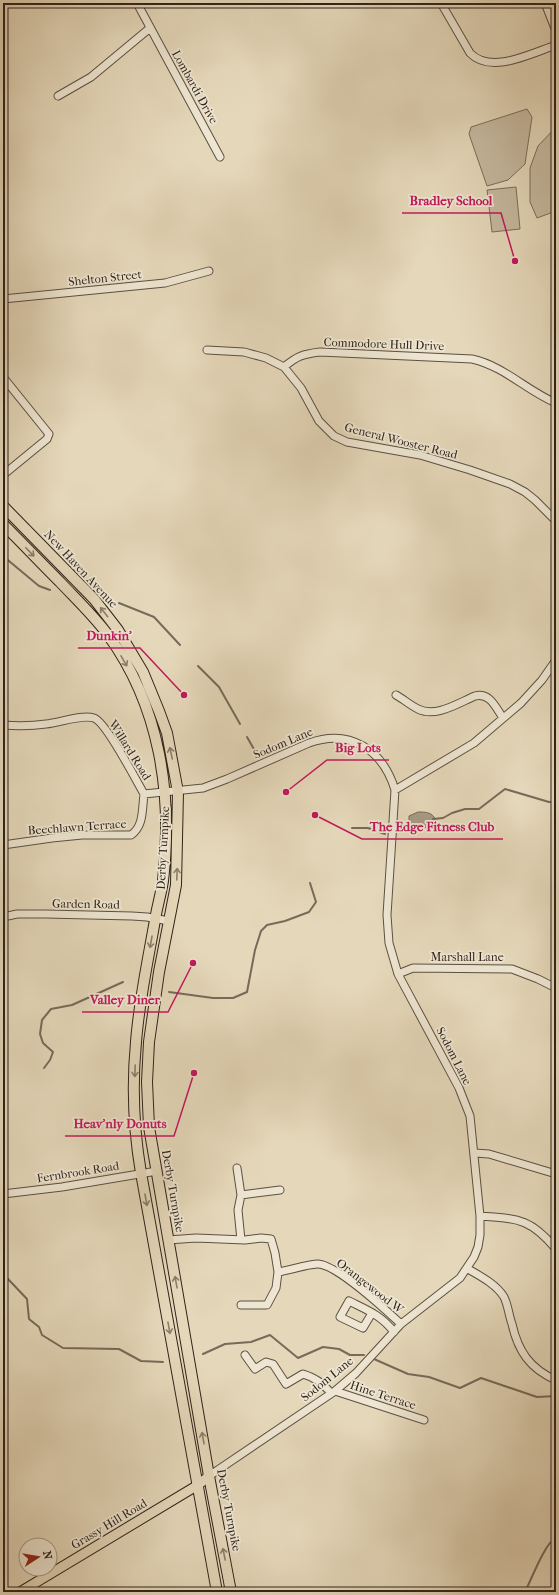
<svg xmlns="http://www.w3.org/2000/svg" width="559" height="1595" font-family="'IM FELL French Canon',serif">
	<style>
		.green { fill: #c6b99f; stroke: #7a6e5c }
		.water { fill: #a79a84; stroke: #776a5a }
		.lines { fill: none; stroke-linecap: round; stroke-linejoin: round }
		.stream { stroke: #776a5a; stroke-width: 2 }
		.minor-casing { stroke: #5c5042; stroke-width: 9 }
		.major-casing { stroke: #2f231a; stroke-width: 11 }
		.highway-casing { stroke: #2f231a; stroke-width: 12 }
		.minor { stroke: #eee6d2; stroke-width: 7 }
		.major { stroke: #e5d8ba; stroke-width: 9 }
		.highway { stroke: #e5d8ba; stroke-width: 10 }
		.oneway { stroke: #8a7e6a }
		.labels { text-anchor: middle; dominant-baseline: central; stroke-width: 3.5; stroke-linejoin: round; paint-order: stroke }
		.street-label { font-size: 12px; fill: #2f231a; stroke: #eee6d2 }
		.leader { fill: none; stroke: #c2185b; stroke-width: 1.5 }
		.callout-dot { fill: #c2185b; stroke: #eee6d2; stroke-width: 1.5 }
		.callout-label { font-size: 13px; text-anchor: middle; font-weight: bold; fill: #c2185b; stroke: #eee6d2; stroke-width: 3.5; stroke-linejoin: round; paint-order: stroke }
	</style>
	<rect width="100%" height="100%" fill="#e5d8ba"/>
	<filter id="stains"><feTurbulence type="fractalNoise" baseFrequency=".005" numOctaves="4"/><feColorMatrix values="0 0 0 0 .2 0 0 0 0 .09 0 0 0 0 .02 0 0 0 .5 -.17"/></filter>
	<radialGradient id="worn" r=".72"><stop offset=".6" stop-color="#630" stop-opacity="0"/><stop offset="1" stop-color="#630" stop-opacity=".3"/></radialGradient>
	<path class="green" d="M527 109 532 117 525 164 508 180 487 186 469 134 471 127Z
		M556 127V211L537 218 530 202V168L538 146Z
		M516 187 520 229 492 232 487 190Z
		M63 1588H95V1592H63Z"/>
	<path class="water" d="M418 812C426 812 433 812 436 821 430 827 413 834 407 825L409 822V816Z"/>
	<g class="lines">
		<path class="stream" d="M3 556 39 586 50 590
			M119 603 154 617 180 645
			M198 666 219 687 240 724
			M247 737 259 758
			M433 819 443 818 452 813 465 809H479L505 789 549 802H556
			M352 828H368L385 834
			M399 832 410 826
			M169 992 213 998H233L247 992 255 950 261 931 267 925 285 921 309 912 316 902 310 883
			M44 1068 50 1060 53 1052 43 1043 40 1034 42 1020 51 1009 72 1005 123 982
			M3 1277 8 1279 27 1299 29 1319 39 1327 42 1335 63 1348 119 1349 141 1361 163 1362
			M203 1354 225 1344 251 1342 270 1335 298 1358 323 1347 339 1349 350 1355H364
			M374 1359 408 1374 429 1377 460 1388 481 1378 537 1397 556 1396
			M525 1592C532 1578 544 1545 556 1537"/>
		<defs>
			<path id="minor" d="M137 3 220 157
				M441 3 470 53C491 75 532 53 556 45
				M545 3 556 31
				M58 96 91 77 150 28
				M3 299 165 283 209 271
				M207 350 244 352 266 358 284 367 301 388 319 421 334 436 347 442 420 455 470 470 510 484 525 492 535 500 556 521
				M284 367C297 356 303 354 320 352L472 359C504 366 527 391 556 403
				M3 377 49 434 47 439 3 475
				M396 695C403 699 410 705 418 709 436 718 458 703 475 696 490 692 496 708 503 718
				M3 725C17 726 32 726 46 724 59 723 82 714 94 718 106 722 136 780 144 794L203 788 227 779 309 743C350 728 383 750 395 790L387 915 389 943 398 974 459 1088 470 1116 480 1216V1235L478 1247 474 1257 460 1278 401 1324 356 1373 335 1391 209 1476
				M395 790 474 743 521 703 542 680 556 660
				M3 845 52 838 82 835H131C144 826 142 809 144 794
				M3 917 17 914H46L132 916 147 917 169 921
				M398 974 413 968 512 969 538 979 556 988
				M475 1153 489 1154 556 1174
				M237 1168 241 1195 238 1210 241 1240
				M3 1194 62 1187 157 1171
				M241 1195 280 1190
				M480 1216C518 1219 530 1218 556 1249
				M168 1240 196 1238 245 1240 261 1238 271 1239 275 1253 278 1272C291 1270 304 1265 317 1264 335 1263 387 1311 401 1324
				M468 1269C480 1276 496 1284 504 1297 508 1305 509 1316 512 1324 518 1351 530 1369 556 1380
				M241 1305H267L276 1288 278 1272
				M372 1313 363 1328 340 1317 349 1301C367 1310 381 1315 394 1332
				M245 1355 255 1369 266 1362 273 1364 286 1384 303 1374C316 1378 322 1383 331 1393
				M335 1391 424 1420"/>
			<path id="major" d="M20 1592 198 1485 209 1476"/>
			<path id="highway" d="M3 506 94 599 118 630 143 672 159 711 167 733 178 792 176 885 159 972 149 1042 147 1082 149 1127 209 1476 231 1592
				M3 524C22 543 41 563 60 582 76 599 94 616 108 635 160 706 173 795 163 881 161 894 157 907 155 920 148 960 139 1001 136 1042 132 1084 134 1132 141 1173L217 1592"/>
		</defs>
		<use href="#minor" class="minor-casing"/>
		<use href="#major" class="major-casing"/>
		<use href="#highway" class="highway-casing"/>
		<use href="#minor" class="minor"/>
		<use href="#major" class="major"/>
		<use href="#highway" class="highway"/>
	</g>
	<defs><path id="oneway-shaft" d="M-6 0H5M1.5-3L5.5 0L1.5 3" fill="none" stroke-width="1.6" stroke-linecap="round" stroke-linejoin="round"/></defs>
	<g class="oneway">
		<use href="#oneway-shaft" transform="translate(30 552) rotate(46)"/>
		<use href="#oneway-shaft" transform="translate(104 612) rotate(-128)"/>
		<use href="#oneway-shaft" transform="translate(124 661) rotate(60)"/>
		<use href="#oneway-shaft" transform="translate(171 753) rotate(-102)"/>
		<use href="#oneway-shaft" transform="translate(177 874) rotate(-88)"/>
		<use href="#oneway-shaft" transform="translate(151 942) rotate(100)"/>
		<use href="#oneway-shaft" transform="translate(135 1071) rotate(92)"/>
		<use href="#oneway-shaft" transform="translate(146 1200) rotate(80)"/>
		<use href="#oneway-shaft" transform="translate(176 1282) rotate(-100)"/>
		<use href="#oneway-shaft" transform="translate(169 1328) rotate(80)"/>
		<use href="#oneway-shaft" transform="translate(203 1438) rotate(-100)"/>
		<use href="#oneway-shaft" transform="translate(224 1554) rotate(-101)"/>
	</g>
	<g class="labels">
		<g class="street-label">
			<text transform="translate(195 87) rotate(61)">Lombardi Drive</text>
			<text transform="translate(105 278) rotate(-6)">Shelton Street</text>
			<text transform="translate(384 344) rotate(2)">Commodore Hull Drive</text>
			<text transform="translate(401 441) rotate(14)">General Wooster Road</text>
			<text transform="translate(81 569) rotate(47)">New Haven Avenue</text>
			<text transform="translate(283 743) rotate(-23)">Sodom Lane</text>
			<text transform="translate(130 750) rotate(58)">Willard Road</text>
			<text transform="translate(77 827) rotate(-4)">Beechlawn Terrace</text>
			<text transform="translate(163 848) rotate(-87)">Derby Turnpike</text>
			<text transform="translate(86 904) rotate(1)">Garden Road</text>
			<text x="467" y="957">Marshall Lane</text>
			<text transform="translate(454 1056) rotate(63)">Sodom Lane</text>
			<text transform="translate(78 1172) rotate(-9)">Fernbrook Road</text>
			<text transform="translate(173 1191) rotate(80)">Derby Turnpike</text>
			<text transform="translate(370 1286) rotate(38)">Orangewood W</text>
			<text transform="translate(327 1379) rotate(-39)">Sodom Lane</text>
			<text transform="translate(383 1395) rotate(18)">Hine Terrace</text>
			<text transform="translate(229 1510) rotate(79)">Derby Turnpike</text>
			<text transform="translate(109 1524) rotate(-31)">Grassy Hill Road</text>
		</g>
	</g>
	<path class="leader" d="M515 261L501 213H402M184 695L140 648H78M286 792L327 760H389M315 815L362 839H503M193 963L168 1012H82M194 1073L174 1136H65"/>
	<g class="callout-dot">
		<circle cx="515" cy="261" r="4"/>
		<circle cx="184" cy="695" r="4"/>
		<circle cx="286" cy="792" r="4"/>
		<circle cx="315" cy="815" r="4"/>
		<circle cx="193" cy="963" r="4"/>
		<circle cx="194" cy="1073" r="4"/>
	</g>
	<g class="callout-label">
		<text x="451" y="205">Bradley School</text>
		<text x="109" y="640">Dunkin'</text>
		<text x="358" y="752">Big Lots</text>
		<text x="432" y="831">The Edge Fitness Club</text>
		<text x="125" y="1004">Valley Diner</text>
		<text x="120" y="1128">Heav'nly Donuts</text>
	</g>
	<rect width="559" height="1595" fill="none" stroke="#e5d8ba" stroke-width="16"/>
	<rect x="4" y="4" width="551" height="1587" fill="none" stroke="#2f231a" stroke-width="2"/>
	<rect x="8" y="8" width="543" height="1579" fill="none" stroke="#2f231a"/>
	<g transform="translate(38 1557) rotate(78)"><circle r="19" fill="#eee6d2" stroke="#a29888"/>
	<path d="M0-3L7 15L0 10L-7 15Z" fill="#8f2418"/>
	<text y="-6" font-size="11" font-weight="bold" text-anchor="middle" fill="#2f231a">N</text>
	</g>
	<rect width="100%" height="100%" filter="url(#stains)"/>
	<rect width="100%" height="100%" fill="url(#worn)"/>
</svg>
